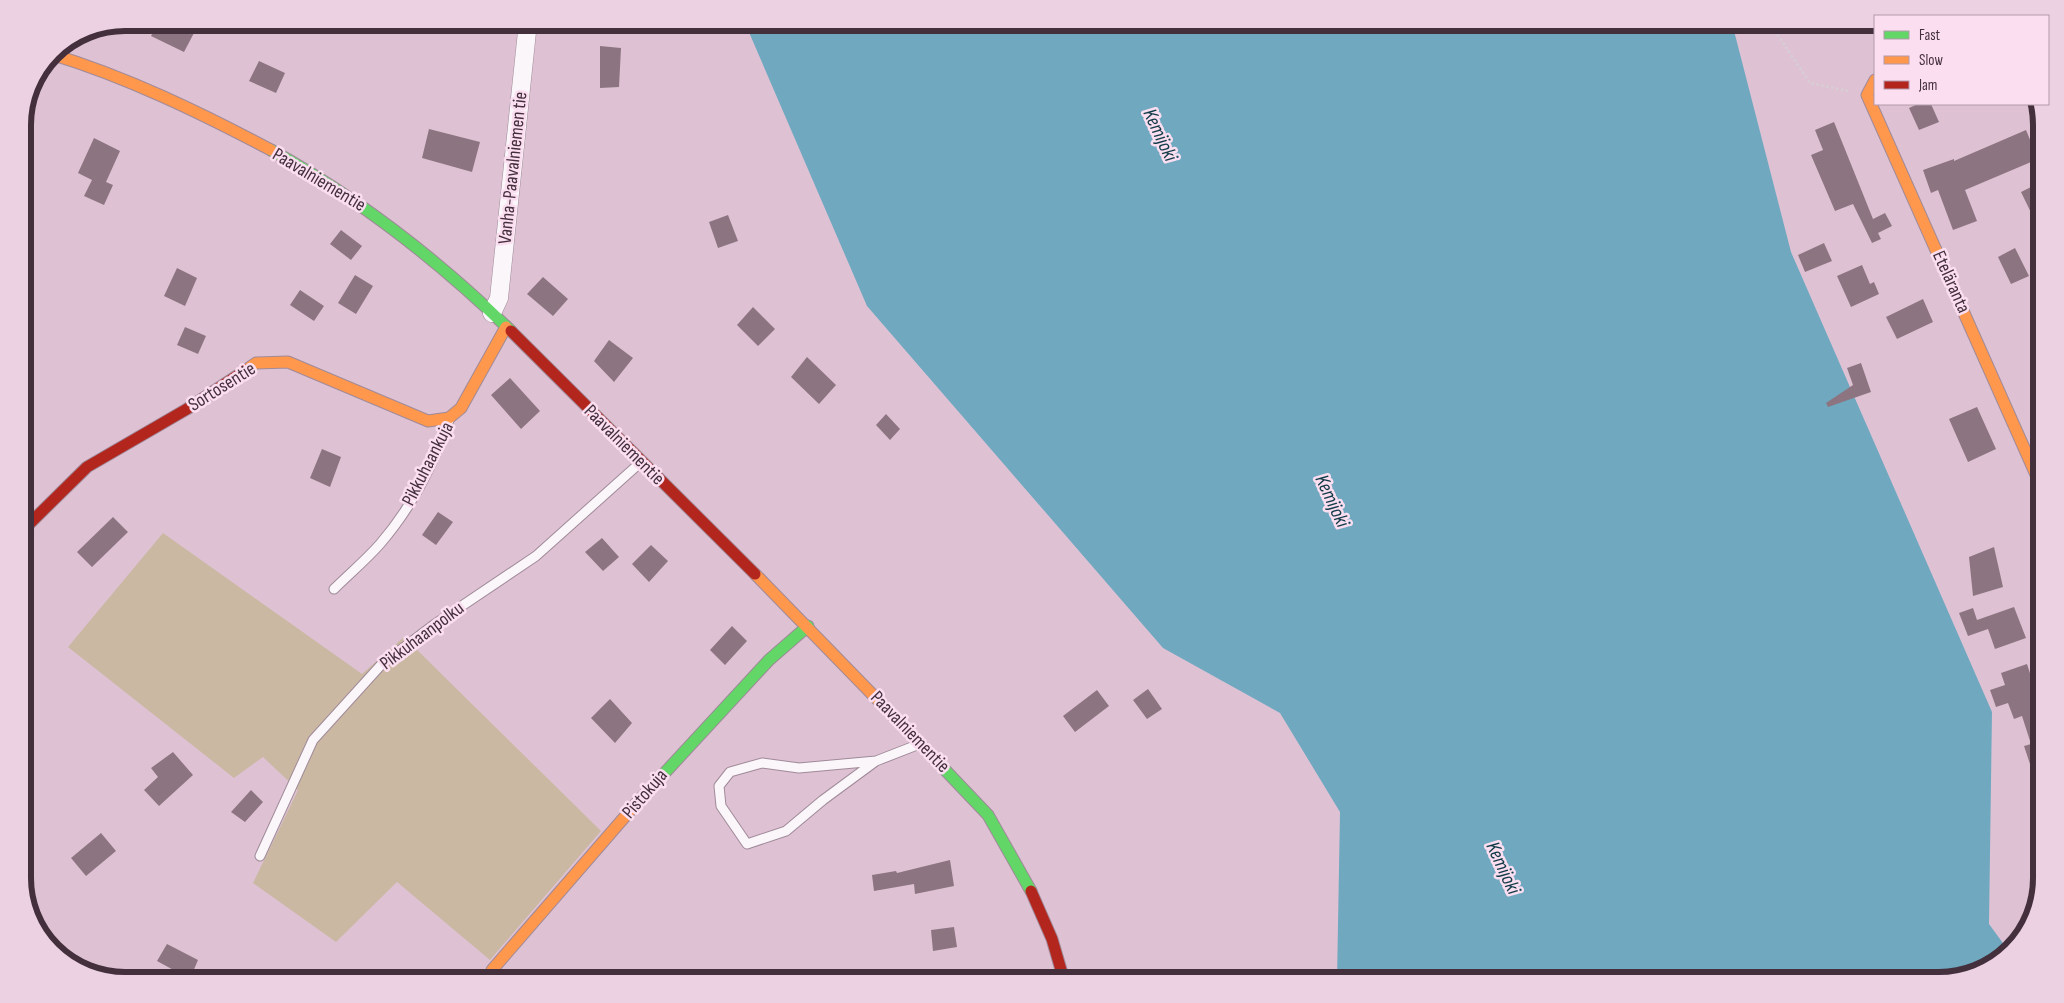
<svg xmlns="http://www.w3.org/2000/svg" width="2064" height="1003" font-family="'Sofia Sans Condensed',sans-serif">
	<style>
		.green { fill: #cab8a2 }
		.water { fill: #70a8c0 }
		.building { fill: #8c7580 }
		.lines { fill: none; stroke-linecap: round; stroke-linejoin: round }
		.lane-casing { stroke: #a08a99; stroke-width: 11 }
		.street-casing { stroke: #a08a99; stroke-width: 19 }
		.fast-casing { stroke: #a08a99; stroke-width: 13 }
		.slow-casing { stroke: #a08a99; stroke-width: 13 }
		.jam-casing { stroke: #a08a99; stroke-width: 13 }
		.path { stroke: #d7ced4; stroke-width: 2.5; stroke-dasharray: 2.5 2.5; stroke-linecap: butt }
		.lane { stroke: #faf6f9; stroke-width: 9 }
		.street { stroke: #faf6f9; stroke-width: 18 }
		.fast { stroke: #63d668; stroke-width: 11 }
		.slow { stroke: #ff974d; stroke-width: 11 }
		.jam { stroke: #b3261e; stroke-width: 11 }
		.labels { text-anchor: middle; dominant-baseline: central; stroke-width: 5; stroke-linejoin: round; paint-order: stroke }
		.street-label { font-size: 19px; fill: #442f3d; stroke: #fbdff1 }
		.water-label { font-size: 20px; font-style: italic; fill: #103a46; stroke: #fbdff1 }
		.rim { fill: none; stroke: #442f3d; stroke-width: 6 }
	</style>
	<rect width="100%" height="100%" fill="#dec2d4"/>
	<path class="green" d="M163 533 362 674 404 637 601 831 490 960 397 882 336 942 253 883 298 790 263 757 234 778 68 647Z"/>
	<path class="water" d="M745 23H1732L1791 252 1992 712 1989 924 2008 950 1996 963 1939 980H1337L1340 812 1280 713 1163 648 867 306Z"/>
	<path class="building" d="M158 22H179L195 31 184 52 151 36Z
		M600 46 621 48 619 87 600 88Z
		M259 61 285 73 276 93 249 81Z
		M1918 104H1931L1939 122 1919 130 1909 108Z
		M1834 122 1873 219 1885 213 1892 226 1878 233 1881 239 1872 243 1853 204 1835 211 1811 155 1823 150 1815 130Z
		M429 129 480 142 472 172 422 158Z
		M2026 130 2038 159 1965 190 1977 221 1953 230 1938 190 1931 193 1923 170 1954 159V161Z
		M94 138 120 151 106 182 113 185 104 205 84 196 92 180 78 173Z
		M2041 182V233L2021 192Z
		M728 215 738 241 718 248 709 222Z
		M341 230 362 246 351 260 330 244Z
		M1824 243 1832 261 1805 272 1798 255Z
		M2015 248 2029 276 2011 284 1998 257Z
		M1862 265 1870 284 1874 282 1879 294 1851 307 1837 276Z
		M177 268 197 278 185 306 164 296Z
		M355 275 373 286 356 314 338 303Z
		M543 277 568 299 553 316 527 294Z
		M300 290 324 306 314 321 290 305Z
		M1923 299 1933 322 1897 339 1886 317Z
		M753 307 775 329 758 346 737 325Z
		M185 327 206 336 198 354 177 345Z
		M609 340 633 358 614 382 594 361Z
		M807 357 836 385 819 404 791 377Z
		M1861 363 1871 392 1828 407 1826 403 1853 385 1847 368Z
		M510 378 540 411 521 429 491 395Z
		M1977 407 1996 449 1968 462 1949 419Z
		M886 414 900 429 890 440 876 425Z
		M322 449 341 457 330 487 310 478Z
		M438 512 453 522 436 545 422 535Z
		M113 517 128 532 92 567 77 552Z
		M602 538 619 557 603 571 585 552Z
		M651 545 668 561 649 582 632 564Z
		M1994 547 2003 587 1973 596 1969 557Z
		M2014 607 2026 638 1995 649 1988 629 1968 636 1959 613 1973 608 1977 620Z
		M732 626 747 641 725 665 710 650Z
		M2027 664 2041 707V791H2039L2024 746 2031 744 2022 716 2014 719 2008 703 1996 707 1990 690 2005 685 2001 673Z
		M1148 689 1162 709 1147 719 1133 700Z
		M1097 690 1109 706 1075 732 1063 716Z
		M610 699 632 723 615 743 591 718Z
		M173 752 193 775 159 806 144 790 158 777 151 768Z
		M251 790 263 802 245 822 231 812Z
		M101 833 116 851 86 876 71 858Z
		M950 860 954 886 915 894 914 884 874 891 872 875 896 871 897 873Z
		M954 927 957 947 933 951 931 930Z
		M167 944 198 960 190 979 157 961Z"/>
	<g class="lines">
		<defs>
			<path id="lane" d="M334 589C349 574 366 560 380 544 411 508 434 464 449 420
				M876 761 799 768 762 763 730 772 719 786 721 806 747 844 786 831 823 800 876 761 917 745
				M260 856 313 740 381 665 435 624 536 556 641 462"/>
			<path id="street" d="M492 313 499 298 528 22"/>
			<path id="fast" d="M271 150C360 199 438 260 511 331
				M908 731 988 815 1031 891
				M635 805 769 660 808 626"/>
			<path id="slow" d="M51 54C127 77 201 113 271 150
				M1875 80 1867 95 2041 486
				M246 370 256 363 288 362 428 421 449 418 461 408 506 327
				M755 574 908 731
				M492 970 635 805"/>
			<path id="jam" d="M511 331 755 574
				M23 530 87 467 187 409 246 370
				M1031 891 1052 939 1064 980"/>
		</defs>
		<use href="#lane" class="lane-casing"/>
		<use href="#street" class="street-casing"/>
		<use href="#fast" class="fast-casing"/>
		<use href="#slow" class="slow-casing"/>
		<use href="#jam" class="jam-casing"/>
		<path class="path" d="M1769 22 1810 83 1848 91"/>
		<use href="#lane" class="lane"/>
		<use href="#street" class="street"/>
		<use href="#fast" class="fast"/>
		<use href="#slow" class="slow"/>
		<use href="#jam" class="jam"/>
	</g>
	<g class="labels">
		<g class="street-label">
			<text transform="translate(513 168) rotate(-84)">Vanha-Paavalniemen tie</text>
			<text transform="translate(319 180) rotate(31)">Paavalniementie</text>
			<text transform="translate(1951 282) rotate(66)">Eteläranta</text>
			<text transform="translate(222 387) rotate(-32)">Sortosentie</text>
			<text transform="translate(624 445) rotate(45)">Paavalniementie</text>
			<text transform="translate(428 464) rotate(-63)">Pikkuhaankuja</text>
			<text transform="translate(422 636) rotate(-37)">Pikkuhaanpolku</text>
			<text transform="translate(910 732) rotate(46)">Paavalniementie</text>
			<text transform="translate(645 794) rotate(-49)">Pistokuja</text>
		</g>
		<g class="water-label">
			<text transform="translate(1160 135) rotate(65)">Kemijoki</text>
			<text transform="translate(1332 501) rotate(65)">Kemijoki</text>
			<text transform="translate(1503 868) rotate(65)">Kemijoki</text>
		</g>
	</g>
	<path d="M0 0H2064V1003H0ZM125 31H1939A94 94 0 0 1 2033 125V878A94 94 0 0 1 1939 972H125A94 94 0 0 1 31 878V125A94 94 0 0 1 125 31Z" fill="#ecd1e3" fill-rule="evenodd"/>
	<path class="rim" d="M125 31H1939A94 94 0 0 1 2033 125V878A94 94 0 0 1 1939 972H125A94 94 0 0 1 31 878V125A94 94 0 0 1 125 31Z"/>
	<rect x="1874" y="15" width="175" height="90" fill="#fbdff1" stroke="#b299a9"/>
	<rect x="1884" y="31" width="25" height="8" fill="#63d668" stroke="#b299a9"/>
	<text x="1919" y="40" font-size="15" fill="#442f3d">Fast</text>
	<rect x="1884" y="56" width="25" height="8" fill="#ff974d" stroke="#b299a9"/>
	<text x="1919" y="65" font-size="15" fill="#442f3d">Slow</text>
	<rect x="1884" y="81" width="25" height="8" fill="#b3261e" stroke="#b299a9"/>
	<text x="1919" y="90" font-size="15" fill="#442f3d">Jam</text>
</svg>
